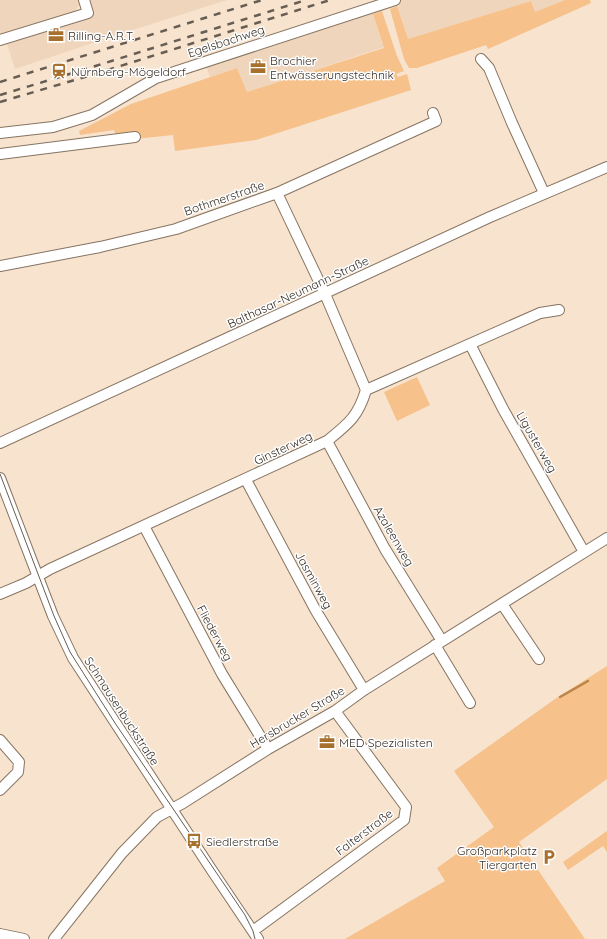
<svg xmlns="http://www.w3.org/2000/svg" width="607" height="939" font-family="Quicksand,sans-serif">
	<style>
		.built { fill: #efd5bb }
		.green { fill: #f6c18a }
		.lines { fill: none; stroke-linecap: round; stroke-linejoin: round }
		.stream { stroke: #bb8549; stroke-width: 2.5 }
		.minor-casing { stroke: #867462; stroke-width: 12 }
		.minor { stroke: #fff; stroke-width: 10 }
		.tram { stroke: #685d52; stroke-width: 1 }
		.rail { stroke: #685d52; stroke-width: 2.5; stroke-dasharray: 7 7; stroke-linecap: butt }
		.labels { text-anchor: middle; dominant-baseline: central; stroke-width: 3; stroke-linejoin: round; paint-order: stroke }
		.poi-label { font-size: 12px; fill: #352d25; stroke: #fff; text-anchor: start }
		.street-label { font-size: 12px; fill: #352d25; stroke: #fff }
	</style>
	<rect width="100%" height="100%" fill="#f7e3ce"/>
	<path class="built" d="M0 0H227L114 36 15 69 7 44 86 20 79 5 75 12 64 16 0 36Z
		M380 0H565L535 12 531 1 408 39 397 6 373 14 382 43 384 47 247 92 237 68 210 77 203 57Z"/>
	<path class="green" d="M565 0H590L591 3 488 49 486 45 417 68H409L404 59 390 9 397 6 408 39 531 1 535 12Z
		M382 11 397 56 404 71 396 74 398 77 407 74 411 90 256 140 175 151 173 135 135 139 116 136 114 130 80 135 79 131 131 104 237 68 247 92 384 48 373 14Z
		M417 377 430 405 397 421 384 392Z
		M607 666V779L519 842 585 939H345L445 881 437 868 494 827 454 771 555 699Z
		M607 831V852L603 846 568 870 563 862Z"/>
	<g class="lines">
		<path class="stream" d="M560 697 588 681"/>
		<defs>
			<path id="minor" d="M0 40 88 13 84 0
				M481 59 489 68 512 123 544 193
				M0 133 53 127 92 115 156 78 395 0
				M0 154 135 137
				M277 193 325 294 366 390
				M0 266 100 247 176 229 277 193 436 121 433 113
				M470 344 503 409 584 552
				M327 441 385 549 442 641
				M0 443 490 217 607 167
				M0 478 53 616 73 658 211 869 258 939
				M246 480 316 611 364 690
				M144 526 222 674 268 749
				M0 594 26 583 50 569 327 441C348 424 358 417 366 390L540 313 559 310
				M502 604 539 659
				M435 645 470 703
				M0 740 19 762 18 772 0 790
				M253 931 404 820 406 807 335 711
				M0 934 24 939
				M54 939 122 853 157 817 183 803 268 749 335 711 364 690 607 538"/>
		</defs>
		<use href="#minor" class="minor-casing"/>
		<use href="#minor" class="minor"/>
		<path class="tram" d="M0 474 54 616 70 652 115 723 245 915 253 931 255 939"/>
		<path class="rail" d="M0 82 262 0
			M0 95 86 69 306 0
			M0 102 95 74 330 0"/>
	</g>
	<defs>
		<symbol id="office-bare" viewBox="-9 -9 18 18"><path d="M-6-3h4V-5.5h4V-3h4V5H-6ZM-1-4.5V-3h2v-1.5ZM-6 0V1H6V0Z" fill="#a8702d" stroke="#fff" stroke-width="2.5" paint-order="stroke"/></symbol>
		<symbol id="station-bare" viewBox="-9 -9 18 18"><path d="M-3-6H3Q5-6 5-4V2Q5 4 3 4L4.5 6H3L1.5 4h-3L-3 6H-4.5L-3 4Q-5 4-5 2V-4Q-5-6-3-6ZM-3.5-4v3h7v-3ZM-3.5 1v1.5H-2V1ZM2 1v1.5H3.5V1Z" fill="#a8702d" stroke="#fff" stroke-width="2.5" paint-order="stroke"/></symbol>
		<symbol id="bus-bare" viewBox="-9 -9 18 18"><path d="M-5-6H5V4H4V6H2V4H-2V6H-4V4H-5ZM-3.5-4V0h7V-4ZM-3.5 1.2v1.5H-2V1.2ZM2 1.2v1.5H3.5V1.2Z" fill="#a8702d" stroke="#fff" stroke-width="2.5" paint-order="stroke"/></symbol>
		<symbol id="parking-bare" viewBox="-9 -9 18 18"><path d="M-3.5-5.5H1a3.5 3.5 0 0 1 0 7H-1V5.5H-3.5ZM-1-3.4V-.6H.8a1.4 1.4 0 0 0 0-2.8Z" fill="#a8702d" stroke="#fff" stroke-width="2.5" paint-order="stroke"/></symbol>
	</defs>
	<g fill-rule="evenodd">
		<use href="#office-bare" x="45" y="24" width="22" height="22"/>
		<use href="#office-bare" x="247" y="56" width="22" height="22"/>
		<use href="#station-bare" x="48" y="60" width="22" height="22"/>
		<use href="#office-bare" x="316" y="731" width="22" height="22"/>
		<use href="#bus-bare" x="183" y="830" width="22" height="22"/>
		<use href="#parking-bare" x="538" y="846" width="22" height="22"/>
	</g>
	<g class="labels">
		<g class="poi-label">
			<text x="68" y="35">Rilling-A.R.T.</text>
			<text x="270" y="60">Brochier<tspan x="270" dy="14">Entwässerungstechnik</tspan></text>
			<text x="71" y="71">Nürnberg-Mögeldorf</text>
			<text x="339" y="742">MED Spezialisten</text>
			<text x="206" y="841">Siedlerstraße</text>
			<text x="537" y="850" text-anchor="end">Großparkplatz<tspan x="537" dy="14">Tiergarten</tspan></text>
		</g>
		<g class="street-label">
			<text transform="translate(226 41) rotate(-18)">Egelsbachweg</text>
			<text transform="translate(224 198) rotate(-19)">Bothmerstraße</text>
			<text transform="translate(298 292) rotate(-25)">Balthasar-Neumann-Straße</text>
			<text transform="translate(537 442) rotate(60)">Ligusterweg</text>
			<text transform="translate(283 448) rotate(-25)">Ginsterweg</text>
			<text transform="translate(394 536) rotate(60)">Azaleenweg</text>
			<text transform="translate(314 580) rotate(61)">Jasminweg</text>
			<text transform="translate(215 633) rotate(62)">Fliederweg</text>
			<text transform="translate(122 711) rotate(57)">Schmausenbuckstraße</text>
			<text transform="translate(297 717) rotate(-31)">Hersbrucker Straße</text>
			<text transform="translate(364 832) rotate(-37)">Falterstraße</text>
		</g>
	</g>
</svg>
